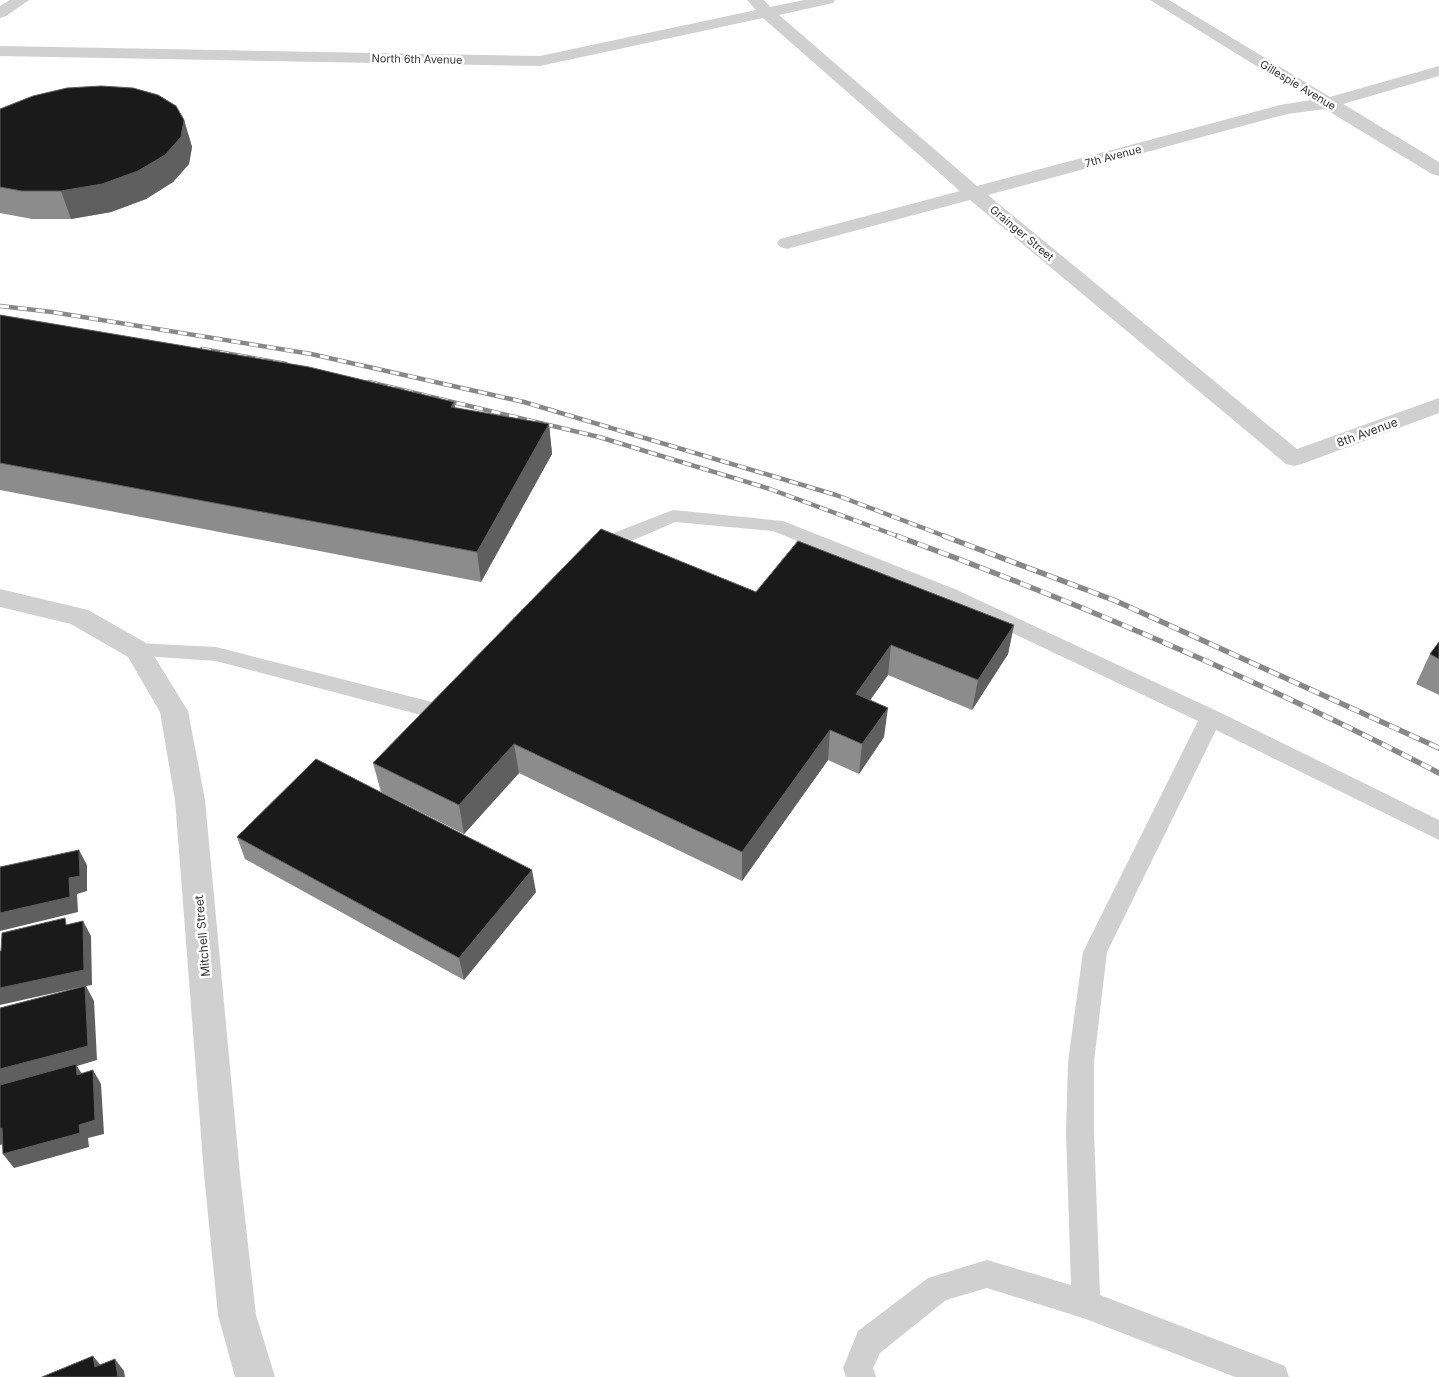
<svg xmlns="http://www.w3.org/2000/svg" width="1439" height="1377" font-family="Inter,sans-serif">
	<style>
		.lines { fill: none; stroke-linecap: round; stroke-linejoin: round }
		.lane { fill: #d0d0d0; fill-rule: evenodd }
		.street { fill: #d0d0d0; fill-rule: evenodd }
		.rail-far1-casing { stroke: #888; stroke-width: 4.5 }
		.rail-casing { stroke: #888; stroke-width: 5.5 }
		.rail-far1 { stroke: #fff; stroke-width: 3; stroke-dasharray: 9; stroke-linecap: butt }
		.rail { stroke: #fff; stroke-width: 4; stroke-dasharray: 11; stroke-linecap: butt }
		.wall { fill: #8c8c8c }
		.shaded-wall { fill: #5f5f5f }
		.building { fill: #1a1a1a; stroke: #5f5f5f }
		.labels { text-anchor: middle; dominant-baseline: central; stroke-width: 5; stroke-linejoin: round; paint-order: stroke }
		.far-street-label { font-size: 11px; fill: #333; stroke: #fff }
		.street-label { font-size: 12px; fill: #333; stroke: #fff }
	</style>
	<rect width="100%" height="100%" fill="#fff"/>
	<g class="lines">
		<path class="lane" d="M673 510 783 521 957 590 1219 712 1439 820V840L1216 730 1107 952 1094 1062V1132L1100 1295 1285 1366 1289 1377H1235L1086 1319 987 1288 946 1300 880 1353 873 1368 876 1377H846L843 1368 858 1331 928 1278 987 1260 1071 1285 1066 1132 1068 1062 1083 952 1198 721 943 600 773 531 675 522 620 546 605 557 598 559 591 557 588 552 606 536Z
			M137 643 216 647 436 703C443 695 447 692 458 695L461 701 448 718 440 720 216 661 130 655 127 650 130 645Z"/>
		<path class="street" d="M10 0H29L6 16 0 18V6Z
			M747 0H764L770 7 804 0H835L833 3 779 15 977 186 1280 105 1311 100 1150 0H1169L1330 97 1439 66V76L1343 104 1439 162V176L1432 174 1325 109 1287 114 988 195 1297 449 1439 398V413L1302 464 1294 466 1286 464 970 200 794 247 787 249 780 247 777 243 780 239 960 191 763 18 540 66 0 56V46L540 56 756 10Z
			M0 589 88 610 146 643 188 711 205 800 240 1174 256 1315 275 1377H235L218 1315 204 1174 175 800 160 712 128 657 71 624 0 607Z"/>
		<defs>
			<path id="rail-far1" d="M0 306 52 312 311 354 524 402 836 495 947 537
				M202 349 286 364
				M369 382 599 437 770 489 900 537"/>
			<path id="rail" d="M897 536C1082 604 1264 682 1439 773
				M944 536 1116 601 1439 748"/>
		</defs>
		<use href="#rail-far1" class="rail-far1-casing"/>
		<use href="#rail" class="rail-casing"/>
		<use href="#rail-far1" class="rail-far1"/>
		<use href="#rail" class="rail"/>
	</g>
	<path class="wall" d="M0 109 184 120 192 147 189 164 173 182 146 199 111 212 71 219H32L0 213Z
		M0 315 454 402 455 408 549 424 552 454 481 582 0 490Z
		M756 592 1014 625 1008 654 972 710 888 675 870 700 884 737 859 774 828 760 742 881 519 773 464 834 381 792 373 763Z
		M1439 642V695L1416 684 1430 654Z
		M237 837 536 892 464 980 245 859Z"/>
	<path class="shaded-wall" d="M184 120 192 147 189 164 173 182 146 199 111 212 71 219 61 191Z
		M454 402 459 431 451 407Z
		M549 424 552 454 481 582 477 552Z
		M1014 625 1008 654 972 710 978 680Z
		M891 645 888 675 853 724 856 694Z
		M888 708 884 737 859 774 862 744Z
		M830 730 828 760 742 881V852Z
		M514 744 519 773 464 834 459 805Z
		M79 850 87 865V891L77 894 78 912 0 931V913L69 878Z
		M532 870 536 892 464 980 459 958Z
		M83 921 91 936 92 985 86 986 94 1001 97 1060 77 1066 85 1079 0 1086V1069L85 986 0 1005V988Z
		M93 1070 101 1084 104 1134 88 1138 89 1147 14 1168 3 1154 79 1125Z
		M2 1128 13 1142 0 1145V1129Z
		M93 1356 103 1368 95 1367Z
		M115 1359 124 1371 125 1377H118Z"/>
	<path class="building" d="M101 86 133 88 158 95 176 106 184 120 181 137 165 155 138 171 102 184 61 191H22L0 187V109L33 96 67 88Z
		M0 315 309 367 454 402 451 407 549 424 477 552 0 463Z
		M601 529 756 592 798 541 1014 625 978 680 891 645 856 694 888 708 862 744 830 730 742 852 514 744 459 805 373 763Z
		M1439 642V659L1430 654Z
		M316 759 532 870 459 958 237 837Z
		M79 850 80 876 69 878 70 897 0 913V867Z
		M65 918 66 925 83 921 84 970 0 988V951H1L2 933Z
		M85 986 88 1046 0 1069V1008Z
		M76 1064 77 1075 93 1070 95 1120 79 1125 80 1133 3 1154 2 1128 0 1129V1085Z
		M93 1356 95 1367 115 1359 118 1377H42Z"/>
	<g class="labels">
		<g class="far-street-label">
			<text transform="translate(417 59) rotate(1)">North 6th Avenue</text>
			<text transform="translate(1298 85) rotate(31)">Gillespie Avenue</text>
			<text transform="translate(1113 156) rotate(-15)">7th Avenue</text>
			<text transform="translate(1022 233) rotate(40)">Grainger Street</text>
		</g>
		<g class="street-label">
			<text transform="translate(1367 432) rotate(-20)">8th Avenue</text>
			<text transform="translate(202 936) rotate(-95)">Mitchell Street</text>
		</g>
	</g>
</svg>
